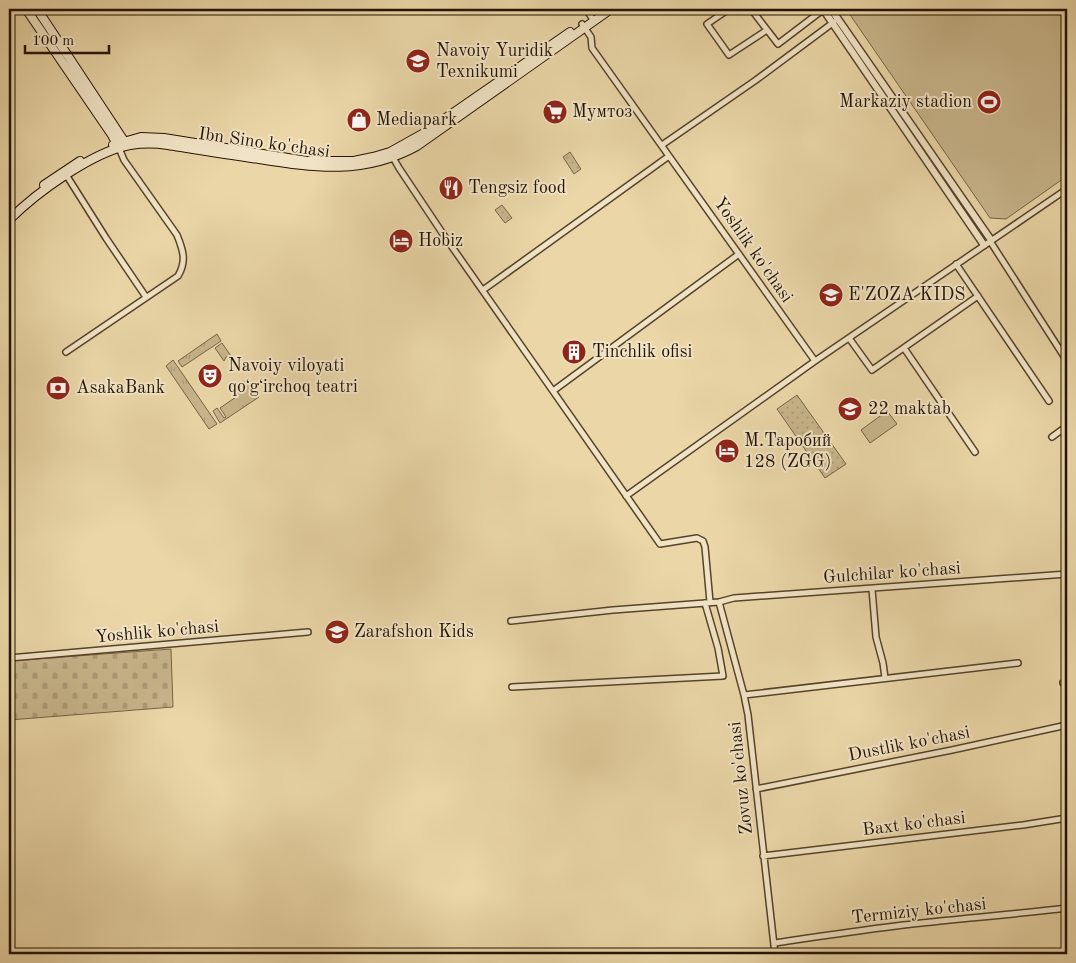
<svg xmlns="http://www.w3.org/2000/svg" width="1076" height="963" font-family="'Old Standard TT',serif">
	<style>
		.grass { fill: url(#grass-tufts); stroke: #766446 }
		.cemetery { fill: url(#cemetery-stones); stroke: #766446 }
		.park { fill: url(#park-dots); stroke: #766446 }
		.garden { fill: #c8b58b; stroke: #766446 }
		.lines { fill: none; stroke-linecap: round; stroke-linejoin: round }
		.minor-casing { stroke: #55432a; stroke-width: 8 }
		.tertiary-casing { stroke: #55432a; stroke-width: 9 }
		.secondary-casing { stroke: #231201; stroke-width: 10 }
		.minor { stroke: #f1e4c6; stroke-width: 5 }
		.tertiary { stroke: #f1e4c6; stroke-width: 6 }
		.secondary { stroke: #f1e4c6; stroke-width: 8 }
		.labels { text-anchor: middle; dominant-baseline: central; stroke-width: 4; stroke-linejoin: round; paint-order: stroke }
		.poi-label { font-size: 18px; fill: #231201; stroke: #f1e4c6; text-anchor: start }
		.street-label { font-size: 18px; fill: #231201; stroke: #f1e4c6 }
	</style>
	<defs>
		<pattern id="grass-tufts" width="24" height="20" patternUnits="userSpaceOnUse" patternTransform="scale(1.25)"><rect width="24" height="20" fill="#c8b58b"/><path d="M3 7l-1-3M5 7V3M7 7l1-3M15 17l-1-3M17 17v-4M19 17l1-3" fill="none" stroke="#ac9b76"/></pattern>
		<pattern id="cemetery-stones" width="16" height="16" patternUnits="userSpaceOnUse" patternTransform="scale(1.25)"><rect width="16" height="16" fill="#c8b58b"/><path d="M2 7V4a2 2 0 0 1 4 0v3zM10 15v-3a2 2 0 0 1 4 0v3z" fill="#ac9b76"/></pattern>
		<pattern id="park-dots" width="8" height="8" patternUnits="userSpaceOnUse" patternTransform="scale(1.25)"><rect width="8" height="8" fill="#c8b58b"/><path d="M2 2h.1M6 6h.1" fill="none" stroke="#ac9b76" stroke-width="1.8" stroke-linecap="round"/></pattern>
	</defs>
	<rect width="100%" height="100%" fill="#ead6a7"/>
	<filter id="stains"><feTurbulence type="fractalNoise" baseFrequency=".004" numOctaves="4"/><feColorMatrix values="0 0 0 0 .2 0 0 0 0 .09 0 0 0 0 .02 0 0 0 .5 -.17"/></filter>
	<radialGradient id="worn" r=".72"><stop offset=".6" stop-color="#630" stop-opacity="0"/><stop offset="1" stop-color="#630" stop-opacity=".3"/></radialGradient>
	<path class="grass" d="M217 334 221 341 182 367 178 361Z
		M222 343 231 356 226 357 224 361 215 348Z
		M173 360 217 424 209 429 166 366Z
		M248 381 259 397 220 423 213 411 217 408 224 418 226 417 220 408 236 397 234 394 237 391 234 388 238 386 242 392 244 391 239 383Z"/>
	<path class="cemetery" d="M171 649 173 707 9 720V661Z"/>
	<path class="park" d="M570 152 581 169 574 174 563 157Z
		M502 205 512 218 505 223 495 210Z
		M797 395 846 464 825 478 777 409Z"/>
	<path class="garden" d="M846 9H1067V176L1006 219 990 218Z
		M887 411 897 424 870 443 861 430Z"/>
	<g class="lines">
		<defs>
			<path id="minor" d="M586 9 594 21
				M729 9 707 24 729 55 767 30
				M751 9 778 44 824 9
				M582 24 591 37 592 48 815 361
				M662 145 756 80 834 22
				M391 154 399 168 443 234 660 544 697 538 703 541 705 547 710 602
				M65 173 106 238 146 297
				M990 241 1067 361
				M956 264 1049 401
				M483 290 669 156
				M849 338 872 370 978 296
				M904 348 975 452
				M66 352 178 276C187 261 183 250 177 235L124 160 119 148
				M553 391 739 254
				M1052 437 1067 426
				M626 496 815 361 1067 189
				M872 589 876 637 883 663 885 678
				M719 602 744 695 748 715 775 954
				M511 621 613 610 719 602 734 598 1067 574
				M9 658 308 632
				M1063 683 1067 682
				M512 687 723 676 718 648 705 603
				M744 695 1018 663
				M756 789 952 750 1067 725
				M763 856 1023 825 1067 818
				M774 943C815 937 855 931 896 926 953 919 1010 915 1067 908"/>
			<path id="tertiary" d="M823 9 984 245
				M831 9 991 240"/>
			<path id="secondary" d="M26 9 112 135 118 146
				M37 9 126 144
				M113 145 141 137 164 138 307 161H354L373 157 390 152 424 133 570 32
				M44 185 80 161
				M9 220C36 193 92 152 130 145 142 143 155 143 168 145 199 150 229 155 259 159 316 168 364 175 417 146L611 9"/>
		</defs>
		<use href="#minor" class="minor-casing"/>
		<use href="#tertiary" class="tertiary-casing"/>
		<use href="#secondary" class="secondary-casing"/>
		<use href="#minor" class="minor"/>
		<use href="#tertiary" class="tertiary"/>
		<use href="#secondary" class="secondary"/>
	</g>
	<defs>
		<symbol id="university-disc" viewBox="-11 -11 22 22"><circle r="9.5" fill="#8f2418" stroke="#f1e4c6"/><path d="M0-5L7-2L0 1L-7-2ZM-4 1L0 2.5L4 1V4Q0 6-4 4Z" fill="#fff"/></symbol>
		<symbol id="stadium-disc" viewBox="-11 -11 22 22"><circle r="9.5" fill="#8f2418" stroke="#f1e4c6"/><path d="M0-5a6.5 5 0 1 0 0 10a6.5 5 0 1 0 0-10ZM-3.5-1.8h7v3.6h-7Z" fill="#fff"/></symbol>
		<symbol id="supermarket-disc" viewBox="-11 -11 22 22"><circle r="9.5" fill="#8f2418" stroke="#f1e4c6"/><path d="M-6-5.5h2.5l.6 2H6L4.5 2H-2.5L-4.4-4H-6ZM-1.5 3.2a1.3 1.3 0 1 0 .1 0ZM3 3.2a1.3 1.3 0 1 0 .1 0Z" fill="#fff"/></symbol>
		<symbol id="shop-disc" viewBox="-11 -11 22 22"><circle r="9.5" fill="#8f2418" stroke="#f1e4c6"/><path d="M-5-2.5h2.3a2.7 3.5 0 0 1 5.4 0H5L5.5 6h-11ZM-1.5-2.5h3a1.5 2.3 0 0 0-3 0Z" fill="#fff"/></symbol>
		<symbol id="restaurant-disc" viewBox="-11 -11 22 22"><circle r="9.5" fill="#8f2418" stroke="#f1e4c6"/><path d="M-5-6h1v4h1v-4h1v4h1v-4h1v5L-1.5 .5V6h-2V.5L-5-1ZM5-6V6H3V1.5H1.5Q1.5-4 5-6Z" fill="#fff"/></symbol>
		<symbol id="hotel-disc" viewBox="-11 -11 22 22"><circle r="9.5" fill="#8f2418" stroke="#f1e4c6"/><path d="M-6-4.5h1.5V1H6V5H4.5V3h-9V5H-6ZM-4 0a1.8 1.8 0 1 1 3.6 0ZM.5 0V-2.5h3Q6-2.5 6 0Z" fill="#fff"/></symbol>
		<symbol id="school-disc" viewBox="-11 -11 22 22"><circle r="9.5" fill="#8f2418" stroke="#f1e4c6"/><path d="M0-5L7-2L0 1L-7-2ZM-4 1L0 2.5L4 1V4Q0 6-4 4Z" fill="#fff"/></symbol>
		<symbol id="building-disc" viewBox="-11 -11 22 22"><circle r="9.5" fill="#8f2418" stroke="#f1e4c6"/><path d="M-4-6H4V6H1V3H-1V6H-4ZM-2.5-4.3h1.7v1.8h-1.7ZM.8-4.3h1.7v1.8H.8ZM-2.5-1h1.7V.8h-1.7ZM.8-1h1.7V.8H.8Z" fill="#fff"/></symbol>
		<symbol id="theatre-disc" viewBox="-11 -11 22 22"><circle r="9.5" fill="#8f2418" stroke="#f1e4c6"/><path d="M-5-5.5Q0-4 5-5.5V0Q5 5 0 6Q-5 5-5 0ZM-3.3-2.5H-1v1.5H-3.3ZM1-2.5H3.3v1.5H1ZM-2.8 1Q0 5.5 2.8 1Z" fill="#fff"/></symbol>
		<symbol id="bank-disc" viewBox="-11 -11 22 22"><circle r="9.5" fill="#8f2418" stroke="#f1e4c6"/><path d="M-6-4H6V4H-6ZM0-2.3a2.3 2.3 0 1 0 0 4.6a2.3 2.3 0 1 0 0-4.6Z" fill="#fff"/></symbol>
	</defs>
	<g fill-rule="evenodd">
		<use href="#university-disc" x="404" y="47" width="28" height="28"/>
		<use href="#stadium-disc" x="975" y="88" width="28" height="28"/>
		<use href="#supermarket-disc" x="541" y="98" width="28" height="28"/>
		<use href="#shop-disc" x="345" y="106" width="28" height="28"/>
		<use href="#restaurant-disc" x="437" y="174" width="28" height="28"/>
		<use href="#hotel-disc" x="387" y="227" width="28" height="28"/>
		<use href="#school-disc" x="817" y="281" width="28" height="28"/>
		<use href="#building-disc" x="560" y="338" width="28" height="28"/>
		<use href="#theatre-disc" x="196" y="362" width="28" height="28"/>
		<use href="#bank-disc" x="44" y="374" width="28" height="28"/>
		<use href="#school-disc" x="836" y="395" width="28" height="28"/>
		<use href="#hotel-disc" x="713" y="437" width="28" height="28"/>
		<use href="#school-disc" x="323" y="618" width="28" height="28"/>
	</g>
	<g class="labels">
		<g class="poi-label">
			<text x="436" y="51">Navoiy Yuridik<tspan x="436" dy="21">Texnikumi</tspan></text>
			<text x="972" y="102" text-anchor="end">Markaziy stadion</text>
			<text x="572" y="112">Мумтоз</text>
			<text x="376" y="120">Mediapark</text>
			<text x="468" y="188">Tengsiz food</text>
			<text x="418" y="241">Hobiz</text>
			<text x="848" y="295">E'ZOZA KIDS</text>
			<text x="592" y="352">Tinchlik ofisi</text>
			<text x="228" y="366">Navoiy viloyati<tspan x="228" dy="21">qoʻgʻirchoq teatri</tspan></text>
			<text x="76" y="388">AsakaBank</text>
			<text x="868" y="409">22 maktab</text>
			<text x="744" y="441">М.Таробий<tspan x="744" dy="21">128 (ZGG)</tspan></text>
			<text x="354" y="632">Zarafshon Kids</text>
		</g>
		<g class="street-label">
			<text transform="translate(264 143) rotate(8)">Ibn Sino ko'chasi</text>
			<text transform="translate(753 250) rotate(55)">Yoshlik ko'chasi</text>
			<text transform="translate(892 573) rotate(-4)">Gulchilar ko'chasi</text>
			<text transform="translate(157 632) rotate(-5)">Yoshlik ko'chasi</text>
			<text transform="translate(909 744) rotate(-11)">Dustlik ko'chasi</text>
			<text transform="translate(741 778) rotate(-96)">Zovuz ko'chasi</text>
			<text transform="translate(914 824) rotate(-7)">Baxt ko'chasi</text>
			<text transform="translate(919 911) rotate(-6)">Termiziy ko'chasi</text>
		</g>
	</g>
	<rect width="1076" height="963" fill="none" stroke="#ead6a7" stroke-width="30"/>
	<rect x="10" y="10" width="1056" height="943" fill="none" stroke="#231201" stroke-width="2.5"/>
	<rect x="15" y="15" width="1046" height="933" fill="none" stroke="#231201"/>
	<path d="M25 45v8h84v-8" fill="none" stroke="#231201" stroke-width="2.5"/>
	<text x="32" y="45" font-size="15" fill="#231201" stroke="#f1e4c6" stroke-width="4" paint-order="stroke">100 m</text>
	<rect width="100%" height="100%" filter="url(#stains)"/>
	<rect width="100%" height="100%" fill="url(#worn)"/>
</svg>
